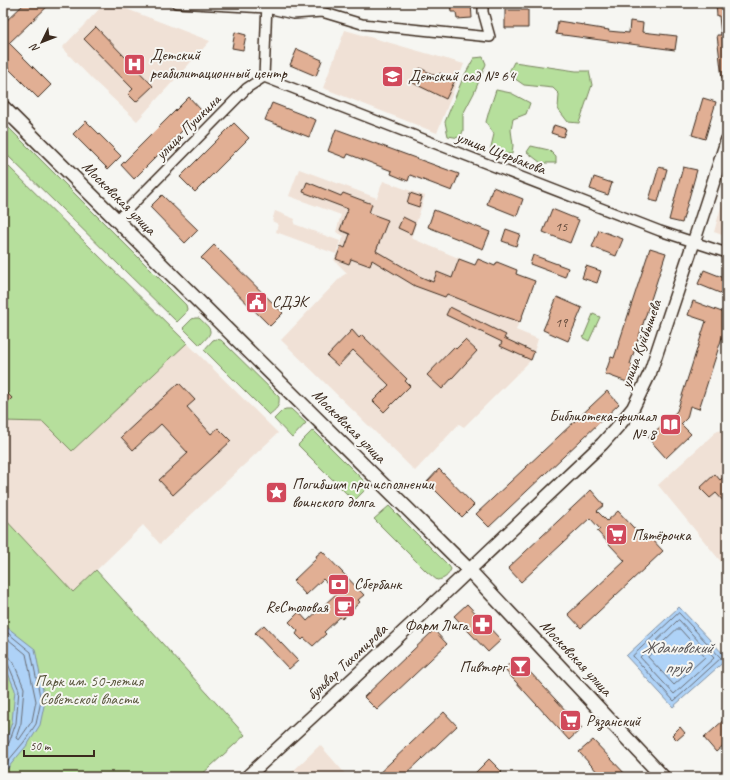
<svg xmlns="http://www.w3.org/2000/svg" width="730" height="780" font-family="Caveat,sans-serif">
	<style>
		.built { fill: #f0e1d6 }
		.green { fill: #b6df9c; stroke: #78845d }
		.water { fill: #aed2f7; stroke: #808fa0 }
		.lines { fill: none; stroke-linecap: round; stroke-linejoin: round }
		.shore { stroke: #696d75; stroke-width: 1 }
		.building { fill: #e1af94; stroke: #3b2a1e }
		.minor-casing { stroke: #3b2a1e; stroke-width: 12 }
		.tertiary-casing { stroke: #3b2a1e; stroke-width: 15 }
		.secondary-casing { stroke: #3b2a1e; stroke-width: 16 }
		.minor { stroke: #f6f6f2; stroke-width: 9 }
		.tertiary { stroke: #f6f6f2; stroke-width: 12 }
		.secondary { stroke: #f6f6f2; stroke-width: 13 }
		.labels { text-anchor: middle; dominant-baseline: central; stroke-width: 4; stroke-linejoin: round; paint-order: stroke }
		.number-label { font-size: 14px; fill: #644b3c }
		.poi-label { font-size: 16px; fill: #3b2a1e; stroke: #f6f6f2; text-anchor: start }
		.street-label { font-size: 16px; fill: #3b2a1e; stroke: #f6f6f2 }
		.park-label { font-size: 16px; fill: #5a573e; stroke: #f6f6f2 }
		.water-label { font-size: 17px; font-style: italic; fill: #585454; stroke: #f6f6f2 }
	</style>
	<rect width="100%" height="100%" fill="#f6f6f2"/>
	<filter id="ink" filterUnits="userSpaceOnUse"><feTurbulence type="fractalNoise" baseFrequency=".025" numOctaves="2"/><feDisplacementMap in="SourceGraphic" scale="8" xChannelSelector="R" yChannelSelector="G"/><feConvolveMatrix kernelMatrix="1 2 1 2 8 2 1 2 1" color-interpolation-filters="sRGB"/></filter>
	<g filter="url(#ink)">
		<path class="built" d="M105 3H111L210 41 137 121 92 79 62 48Z
			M345 30 464 64 437 133 323 88Z
			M299 169 377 198 383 181 425 196 411 238 475 265 478 259 494 267 497 262 517 270 516 274 535 281 516 330 538 339 534 352 531 360 464 427 459 424 415 471 281 340 342 276 347 273 334 260 344 236 336 232 341 215 289 196Z
			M727 185V237L714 232Z
			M275 211 295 219 294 224 340 241 336 254 276 232 278 224 272 221Z
			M187 343 278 433 160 544 143 525 73 593 3 517V421L43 422 72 451Z
			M718 430 727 433V569L658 485Z
			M320 745 348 777H287Z"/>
		<path class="green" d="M483 57 486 64 474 93 463 114V131L460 138 448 136 445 122 463 78 474 58Z
			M514 62 576 71H589L592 85 579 123 568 122 558 109 559 94 553 88 524 85 508 74Z
			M496 90 511 93 530 103 526 114 513 119 511 130 513 145 512 154H503L490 151 494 134 486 122 489 111Z
			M3 122 186 305 187 309 185 314 177 322 3 151Z
			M531 146 549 150 556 157V163H541L527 152Z
			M3 161 187 343 72 451 43 422 3 421Z
			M593 314 600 317 589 341 583 338Z
			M195 318H199C213 331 214 331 200 345L183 328 192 319Z
			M216 339 221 340 279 397C280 407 276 409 269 415L204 350 213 340Z
			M286 409H291L306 423 292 438 274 419 283 410Z
			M313 430 369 486 354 501 298 445Z
			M389 506 449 566 451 569C448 576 445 579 437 580L427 572 374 519Z
			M3 517 73 592 96 570 245 735 199 777H3Z"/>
		<path class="water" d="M679 607 727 658V659L673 707 626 656Z
			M3 624 35 649 45 701 40 725 28 744 7 769 3 772V744L6 740 12 722 15 690 5 666 3 664Z"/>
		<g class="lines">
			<path class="shore" d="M679 613 721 658 674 701 633 656Z
				M679 620 714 658 674 694 640 657 677 621Z
				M3 629 31 652 41 701 36 724 24 742 3 767
				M677 629H680L705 657 674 685 648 657Z
				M3 635 26 654 36 701 32 721 19 740 17 739 16 738 21 723 24 688 13 661 8 657 3 656
				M3 661 6 662 8 664 19 690 16 723 9 743 7 745 3 746"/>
		</g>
		<path class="building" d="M25 3H51L9 43 51 85 38 98 3 63V24Z
			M450 3H471L472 18 457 19 456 12H451Z
			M716 3H727V78H722L717 35H721L719 16H717Z
			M505 10H528V28H505Z
			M558 21 584 25V26L609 30 608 31 629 33 630 21 643 23 642 32 677 36 675 50 556 34Z
			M96 27 153 86 136 102 128 94 133 89 84 39Z
			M235 32 246 35 243 50 232 48Z
			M297 49 322 60 316 76 290 65Z
			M420 68 438 77 440 73 455 80 446 99 413 83Z
			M189 97 202 111 134 179 121 165Z
			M703 98 716 102 705 139 692 135Z
			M272 103 316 120 309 137 265 120Z
			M86 121 121 156 108 169 73 134Z
			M234 123 249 138 195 192 180 177Z
			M554 125 566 129 563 137 551 133Z
			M336 129 459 174 452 191 410 175 408 181 391 174 392 171 348 154 346 158 328 151Z
			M659 167 667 169 658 202 649 200Z
			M683 167 697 170 682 223 669 220Z
			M594 177 612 183 608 195 590 189Z
			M307 182 341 196 343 193 372 204 369 213 388 220 376 251 419 276 433 282 437 272 452 278 459 259 475 265 478 259 495 266 497 262 517 270 516 274 535 281 520 322 499 315 447 294 445 297 415 286 372 260 370 266 351 259 349 264 336 259 341 246 345 248 350 234 340 230 348 209 303 192Z
			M493 187 523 199 517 216 487 204Z
			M410 193 422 197 419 207 407 203Z
			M162 195 198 230 185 243 150 207Z
			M552 209 579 220 570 243 543 232Z
			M434 210 490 232 483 249 428 227Z
			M403 217 415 223 411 234 398 228Z
			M506 229 520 234 516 246 502 241Z
			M599 230 623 239 616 256 592 247Z
			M214 245 283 313 270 326 201 258Z
			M650 248 666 253 630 364 633 365 627 382 605 374 611 357 614 358Z
			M533 255 568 268 565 277 530 264Z
			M586 266 601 271 597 283 582 278Z
			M704 270 727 279V296L698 284Z
			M557 297 582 308 568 341 543 330Z
			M693 301 727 314V329L725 328 699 409 690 406 687 418 681 424 691 434 666 458 648 438 677 411 680 402 706 321 688 315Z
			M450 307 506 335 504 338 534 352 531 360 500 346 502 342 446 315Z
			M352 330 359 338 362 335 407 379 405 381 410 386 384 412 373 401 389 385 353 350 338 366 327 356Z
			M465 340 477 351 442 389 427 375 454 347 456 349Z
			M179 383 195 400 187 407 211 434 218 428 231 441 173 495 159 480 188 453 161 424 133 450 121 437Z
			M3 389 12 398 3 407Z
			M607 391 619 404 489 527 476 514Z
			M439 469 474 505 462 517 427 482Z
			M715 474 720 480 727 474V505L716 493 710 498 700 488Z
			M591 490 604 505 597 511 607 521 618 511 645 540 649 536 663 551 581 628 568 614 625 561 597 531 600 529 590 518 521 582 508 568Z
			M322 551 364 595 358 600 360 602 342 619 340 617 324 632 326 634 313 646 304 638 302 640 296 634 298 631 289 622 299 612 307 621 337 593 323 579 306 595 293 581 317 558 316 556Z
			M467 604 501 640 488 652 454 616Z
			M264 625 298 661 289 669 255 633Z
			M434 630 447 644 377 710 364 697Z
			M516 657 582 728 569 740 504 669Z
			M444 712 457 726 403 777H375Z
			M727 717V742L716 752 704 738Z
			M680 727 685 733 677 740 672 735Z
			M593 740 628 777H602L579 752Z
			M489 759 502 772 497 777H471Z"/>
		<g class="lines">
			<defs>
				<path id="minor" d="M176 3 267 8 293 14 322 12 362 24 490 37 483 12V3
					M264 77 660 231 727 253
					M264 77 267 3
					M117 220 247 88 264 77"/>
				<path id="tertiary" d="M247 777 444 594 602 444 620 424 633 408 650 373 697 232 727 140"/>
				<path id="secondary" d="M3 107 469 570 663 777"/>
			</defs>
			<use href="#minor" class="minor-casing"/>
			<use href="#tertiary" class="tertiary-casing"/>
			<use href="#secondary" class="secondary-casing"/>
			<use href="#minor" class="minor"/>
			<use href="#tertiary" class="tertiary"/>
			<use href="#secondary" class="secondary"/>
		</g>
	</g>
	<defs>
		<symbol id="hospital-square" viewBox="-11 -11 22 22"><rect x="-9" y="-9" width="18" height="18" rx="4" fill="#d1495b" stroke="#f6f6f2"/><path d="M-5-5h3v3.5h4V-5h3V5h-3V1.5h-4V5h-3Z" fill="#fff"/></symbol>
		<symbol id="school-square" viewBox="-11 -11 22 22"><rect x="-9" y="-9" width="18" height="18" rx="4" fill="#d1495b" stroke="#f6f6f2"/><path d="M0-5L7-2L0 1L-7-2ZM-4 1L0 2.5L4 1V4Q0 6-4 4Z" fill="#fff"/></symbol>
		<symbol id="civic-square" viewBox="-11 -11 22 22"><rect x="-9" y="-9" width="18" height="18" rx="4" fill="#d1495b" stroke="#f6f6f2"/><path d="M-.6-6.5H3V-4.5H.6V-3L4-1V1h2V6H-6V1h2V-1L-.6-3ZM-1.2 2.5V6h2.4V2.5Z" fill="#fff"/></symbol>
		<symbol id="library-square" viewBox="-11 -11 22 22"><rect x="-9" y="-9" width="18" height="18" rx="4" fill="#d1495b" stroke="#f6f6f2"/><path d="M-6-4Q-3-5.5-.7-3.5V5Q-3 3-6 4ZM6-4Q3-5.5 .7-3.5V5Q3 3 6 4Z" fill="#fff"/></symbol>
		<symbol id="sight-square" viewBox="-11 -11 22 22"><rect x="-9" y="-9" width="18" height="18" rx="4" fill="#d1495b" stroke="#f6f6f2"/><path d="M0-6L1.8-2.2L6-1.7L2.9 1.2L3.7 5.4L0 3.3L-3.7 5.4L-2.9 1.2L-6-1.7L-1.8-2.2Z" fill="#fff"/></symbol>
		<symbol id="supermarket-square" viewBox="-11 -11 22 22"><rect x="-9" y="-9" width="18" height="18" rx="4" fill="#d1495b" stroke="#f6f6f2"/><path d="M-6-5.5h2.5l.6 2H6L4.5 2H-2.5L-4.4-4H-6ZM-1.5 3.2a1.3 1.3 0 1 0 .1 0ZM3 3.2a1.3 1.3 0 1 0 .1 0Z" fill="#fff"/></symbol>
		<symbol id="bank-square" viewBox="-11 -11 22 22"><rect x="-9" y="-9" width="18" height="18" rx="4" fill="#d1495b" stroke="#f6f6f2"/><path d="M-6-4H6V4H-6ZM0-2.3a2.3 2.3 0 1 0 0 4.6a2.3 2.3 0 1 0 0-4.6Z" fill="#fff"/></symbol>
		<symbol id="cafe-square" viewBox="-11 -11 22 22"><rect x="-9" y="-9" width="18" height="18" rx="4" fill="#d1495b" stroke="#f6f6f2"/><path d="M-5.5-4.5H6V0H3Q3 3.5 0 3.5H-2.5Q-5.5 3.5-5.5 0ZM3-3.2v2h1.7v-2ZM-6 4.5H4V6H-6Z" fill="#fff"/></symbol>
		<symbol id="pharmacy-square" viewBox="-11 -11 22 22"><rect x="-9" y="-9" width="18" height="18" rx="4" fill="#d1495b" stroke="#f6f6f2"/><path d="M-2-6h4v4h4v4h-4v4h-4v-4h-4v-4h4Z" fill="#fff"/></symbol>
		<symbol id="bar-square" viewBox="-11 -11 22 22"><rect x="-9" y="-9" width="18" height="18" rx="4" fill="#d1495b" stroke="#f6f6f2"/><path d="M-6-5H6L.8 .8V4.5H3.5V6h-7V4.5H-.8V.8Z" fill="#fff"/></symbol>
	</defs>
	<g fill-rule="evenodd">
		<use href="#hospital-square" x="122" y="52" width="25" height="25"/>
		<use href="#school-square" x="380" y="64" width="25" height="25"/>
		<use href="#civic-square" x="244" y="290" width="25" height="25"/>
		<use href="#library-square" x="658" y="412" width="25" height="25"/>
		<use href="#sight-square" x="264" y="480" width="25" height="25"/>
		<use href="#supermarket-square" x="604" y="522" width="25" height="25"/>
		<use href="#bank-square" x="326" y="572" width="25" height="25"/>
		<use href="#cafe-square" x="332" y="594" width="25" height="25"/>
		<use href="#pharmacy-square" x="470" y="612" width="25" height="25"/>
		<use href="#bar-square" x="508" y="654" width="25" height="25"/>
		<use href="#supermarket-square" x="558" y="708" width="25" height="25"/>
	</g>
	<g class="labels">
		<g class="number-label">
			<text x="561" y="226">15</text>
			<text x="561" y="322">19</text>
		</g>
		<g class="poi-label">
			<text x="150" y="55">Детский<tspan x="150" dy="18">реабилитационный центр</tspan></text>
			<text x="408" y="76">Детский сад № 64</text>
			<text x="272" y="302">СДЭК</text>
			<text x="656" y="416" text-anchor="end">Библиотека-филиал<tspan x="656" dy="18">№ 8</tspan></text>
			<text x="292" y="484">Погибшим при исполнении<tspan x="292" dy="18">воинского долга</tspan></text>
			<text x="632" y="535">Пятёрочка</text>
			<text x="354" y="584">Сбербанк</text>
			<text x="328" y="607" text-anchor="end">ReСтоловая</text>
			<text x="468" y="625" text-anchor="end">Фарм Лига</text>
			<text x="506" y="667" text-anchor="end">Пивторг</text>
			<text x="586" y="721">Рязанский</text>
		</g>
		<g class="street-label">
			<text transform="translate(188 127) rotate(-45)">улица Пушкина</text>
			<text transform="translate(501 153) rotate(21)">улица Щербакова</text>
			<text transform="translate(119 198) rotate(45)">Московская улица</text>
			<text transform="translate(641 344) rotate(-70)">улица Куйбышева</text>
			<text transform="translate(349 426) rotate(45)">Московская улица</text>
			<text transform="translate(576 658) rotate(47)">Московская улица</text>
			<text transform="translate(347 662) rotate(-43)">бульвар Тихомирова</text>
		</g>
		<g class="park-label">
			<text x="89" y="681">Парк им. 50-летия<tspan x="89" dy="18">Советской власти</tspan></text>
		</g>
		<g class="water-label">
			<text x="677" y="647">Ждановский<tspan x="677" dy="20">пруд</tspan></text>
		</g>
	</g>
	<rect width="730" height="780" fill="none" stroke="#f6f6f2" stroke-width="16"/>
	<rect x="8" y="8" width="714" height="764" fill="none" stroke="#3b2a1e" stroke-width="1.5" filter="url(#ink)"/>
	<g transform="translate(42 42) rotate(227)" stroke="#f6f6f2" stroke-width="3" paint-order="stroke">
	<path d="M0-3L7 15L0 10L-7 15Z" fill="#3b2a1e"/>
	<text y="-6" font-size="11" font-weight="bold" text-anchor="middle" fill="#3b2a1e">N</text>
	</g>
	<path d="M24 750v6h70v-6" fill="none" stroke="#3b2a1e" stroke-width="2"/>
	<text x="30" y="750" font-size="12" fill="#3b2a1e" stroke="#f6f6f2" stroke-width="3" paint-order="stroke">50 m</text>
</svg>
